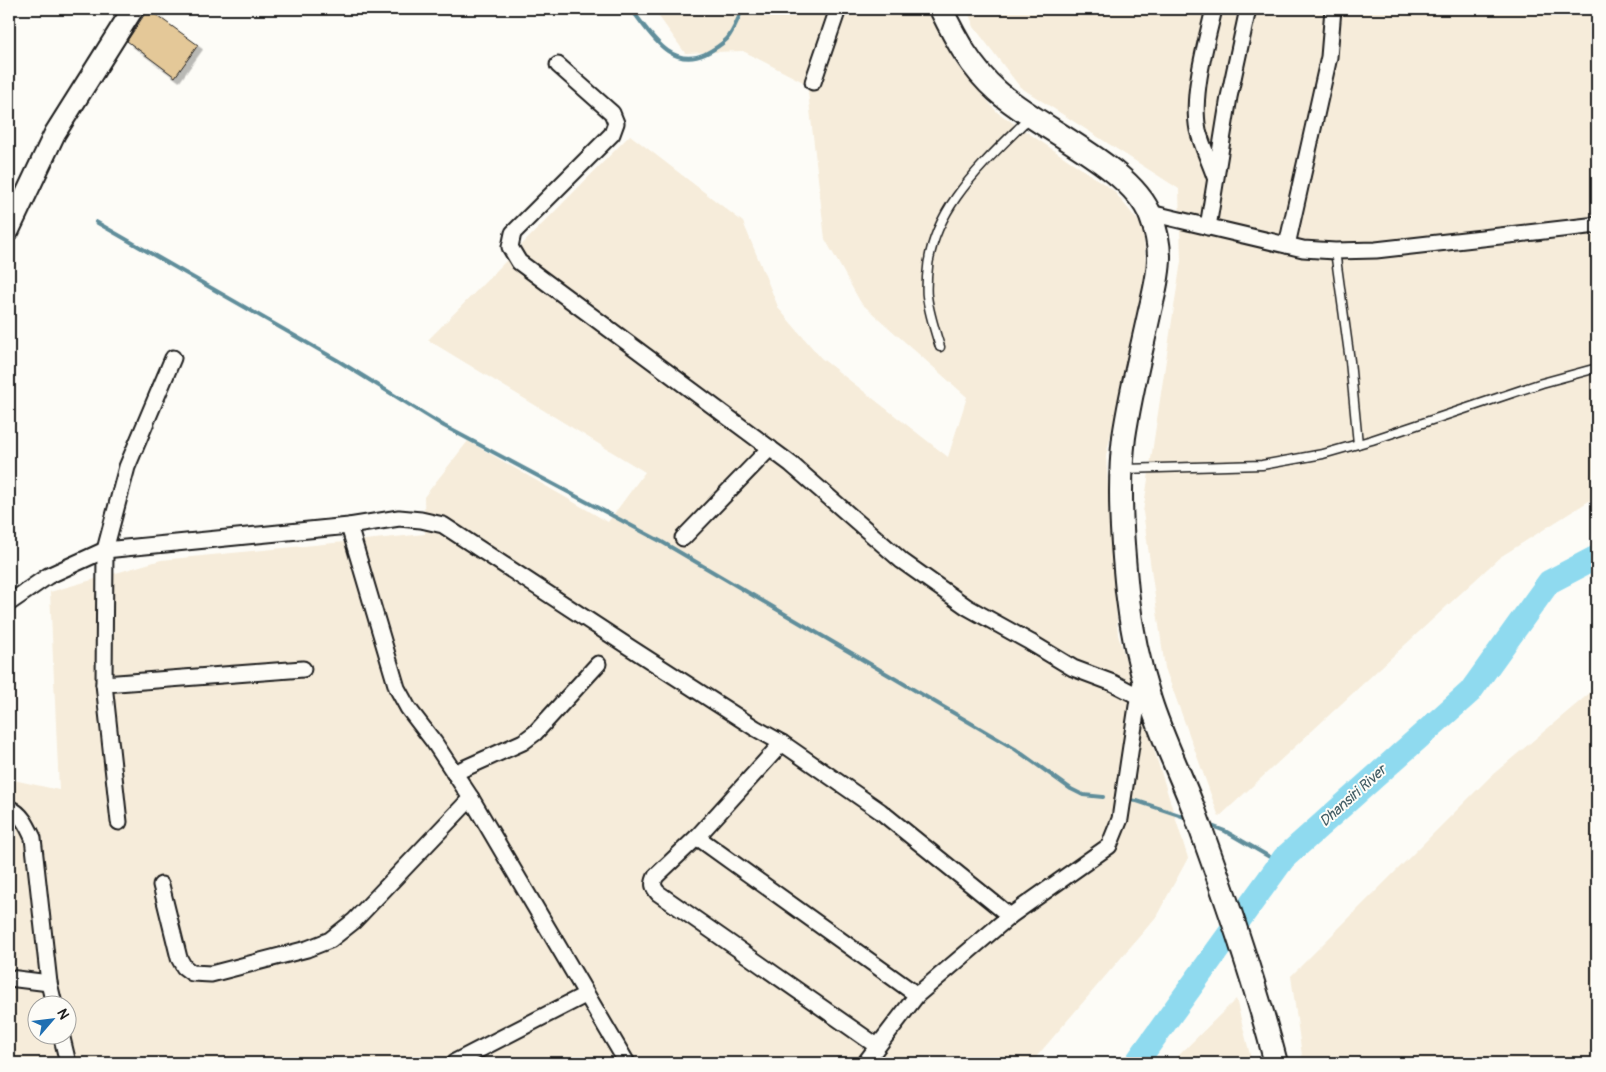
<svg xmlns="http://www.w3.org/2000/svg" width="1606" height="1072" font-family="Pangolin,sans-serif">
	<defs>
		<filter id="shadow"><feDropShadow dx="4.5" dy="4.5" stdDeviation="0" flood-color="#0004"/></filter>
	</defs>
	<rect width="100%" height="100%" fill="#fdfcf7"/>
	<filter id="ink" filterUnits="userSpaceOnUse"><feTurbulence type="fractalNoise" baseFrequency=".02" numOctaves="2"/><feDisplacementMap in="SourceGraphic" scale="10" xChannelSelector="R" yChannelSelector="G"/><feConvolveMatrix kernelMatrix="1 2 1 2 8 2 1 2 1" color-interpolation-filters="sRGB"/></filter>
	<g filter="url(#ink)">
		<!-- built -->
		<g fill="#f6ecda" fill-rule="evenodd">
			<path d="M651 9H931L954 61 997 112 1113 190 1143 227 1147 274 1106 456 1118 635 1188 858 1156 917 1031 1063H9V779L59 790 50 592 161 560 425 534 424 497 468 441 608 522 645 472 428 340 630 135 743 222 779 309 821 358 948 457 967 397 861 303 825 239 807 84 743 51 685 53 655 11ZM38 1004H68V1034H38Z"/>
			<polygon points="967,9 1597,9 1597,496 1500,557 1219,817 1165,668 1143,512 1181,261 1179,189 1020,87 974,27"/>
			<polygon points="1597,687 1597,1063 1303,1063 1291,976 1491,776"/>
			<polygon points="1236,999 1252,1063 1171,1063"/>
		</g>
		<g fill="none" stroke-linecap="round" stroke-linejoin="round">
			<!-- stream -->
			<g stroke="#618e9b" stroke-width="4">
				<path d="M631 9C650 32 669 70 705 54 713 50 721 45 727 39 735 29 737 19 743 9"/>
				<polyline points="96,222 337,360 444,426 662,542 1015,749 1071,789 1083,795 1103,797"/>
				<polyline points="1128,800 1137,801 1188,818"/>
				<polyline points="1209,825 1225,831 1280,863"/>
			</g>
			<!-- river -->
			<polyline stroke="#8fdaef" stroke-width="24" points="1136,1063 1284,858 1470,692 1549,582 1597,557"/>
		</g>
		<!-- building -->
		<polygon fill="#e4c898" stroke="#1c1c1c" filter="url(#shadow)" points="148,9 198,45 175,77 127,41"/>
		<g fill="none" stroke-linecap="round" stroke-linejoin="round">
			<!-- service casing -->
			<g stroke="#1c1c1c" stroke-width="11">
				<g id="service">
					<polyline points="1335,251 1350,361 1358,444"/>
					<path d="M940 347C935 331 929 313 927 296 926 290 927 283 927 277 930 209 984 163 1029 118"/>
					<polyline points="1124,469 1262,465 1323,454 1372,440 1542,383 1597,368"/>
				</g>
			</g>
			<!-- minor casing -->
			<g stroke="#1c1c1c" stroke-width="19">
				<g id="minor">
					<path d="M1214 9C1206 43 1191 96 1198 130 1202 146 1210 162 1215 177"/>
					<polyline points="558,65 612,113 616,123 612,134 513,233 510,247 519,262 791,464 902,561 967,607 1030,642 1073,668 1113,683 1138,696"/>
					<polyline points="813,82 838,9"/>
					<polyline points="1150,213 1303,249 1335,251 1376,250 1597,225"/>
					<polyline points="1208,227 1229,97 1248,9"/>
					<polyline points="1287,245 1329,57 1333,9"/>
					<polyline points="349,526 397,688 408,708 434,742 471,798 627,1063"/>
					<polyline points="683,538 770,448"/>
					<polyline points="9,603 48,576 105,550 349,526 399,518 421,520 443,525 626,645 755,728 782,743 880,811 1010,916"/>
					<polyline points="104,684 303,669"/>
					<path d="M782 743 697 837 656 876C652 884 653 887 658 893L877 1046"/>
					<polyline points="454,773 523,742 535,733 598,664"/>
					<path d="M9 808C22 814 27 825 33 838L49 983 54 1004"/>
					<polyline points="119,822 104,684 105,550 127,467 173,358"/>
					<polyline points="697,837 917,995"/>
					<polyline points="161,885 179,958 184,967 192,973 211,974 307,949 330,940 354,921 471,798"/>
					<polyline points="9,978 49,983"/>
					<polyline points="61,1034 68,1063"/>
					<polyline points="455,1062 585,995"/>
					<polyline points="865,1063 917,995 1010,916 1109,846 1120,819 1140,686"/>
				</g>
			</g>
			<!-- secondary casing -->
			<g stroke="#1c1c1c" stroke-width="24">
				<polyline id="secondary" points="9,230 55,133 133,9"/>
			</g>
			<!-- primary casing -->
			<g stroke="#1c1c1c" stroke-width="26">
				<path id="primary" d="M941 9C956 40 971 68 997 91 1038 128 1133 167 1151 217 1156 230 1159 243 1159 257 1159 277 1153 297 1149 315 1140 356 1130 396 1124 437 1118 487 1122 540 1127 591 1131 628 1139 665 1150 700 1162 738 1180 773 1194 810 1224 893 1254 978 1276 1063"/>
			</g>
			<!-- service -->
			<use href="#service" stroke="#fdfcf7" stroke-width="8"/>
			<!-- minor -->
			<use href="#minor" stroke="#fdfcf7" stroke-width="15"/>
			<!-- secondary -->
			<use href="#secondary" stroke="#fdfcf7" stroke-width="20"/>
			<!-- primary -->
			<use href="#primary" stroke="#fdfcf7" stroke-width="22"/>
		</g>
	</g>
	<g text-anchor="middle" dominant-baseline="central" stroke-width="4" stroke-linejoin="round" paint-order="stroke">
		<!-- water labels -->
		<g font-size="15" font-style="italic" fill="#445e66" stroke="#fdfcf7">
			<text transform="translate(1353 796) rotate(-42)">Dhansiri River</text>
		</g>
	</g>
	<!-- margin -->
	<rect width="1606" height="1072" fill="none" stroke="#fdfcf7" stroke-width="30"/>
	<rect x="15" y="15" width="1576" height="1042" fill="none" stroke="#1c1c1c" stroke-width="2" filter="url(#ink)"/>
	<!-- north arrow -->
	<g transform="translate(52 1020) rotate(62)"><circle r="24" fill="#fdfcf7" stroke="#a3a29f"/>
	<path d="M0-4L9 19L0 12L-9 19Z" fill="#1f6fb2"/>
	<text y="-8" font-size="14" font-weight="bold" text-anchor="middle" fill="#1c1c1c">N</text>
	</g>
</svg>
